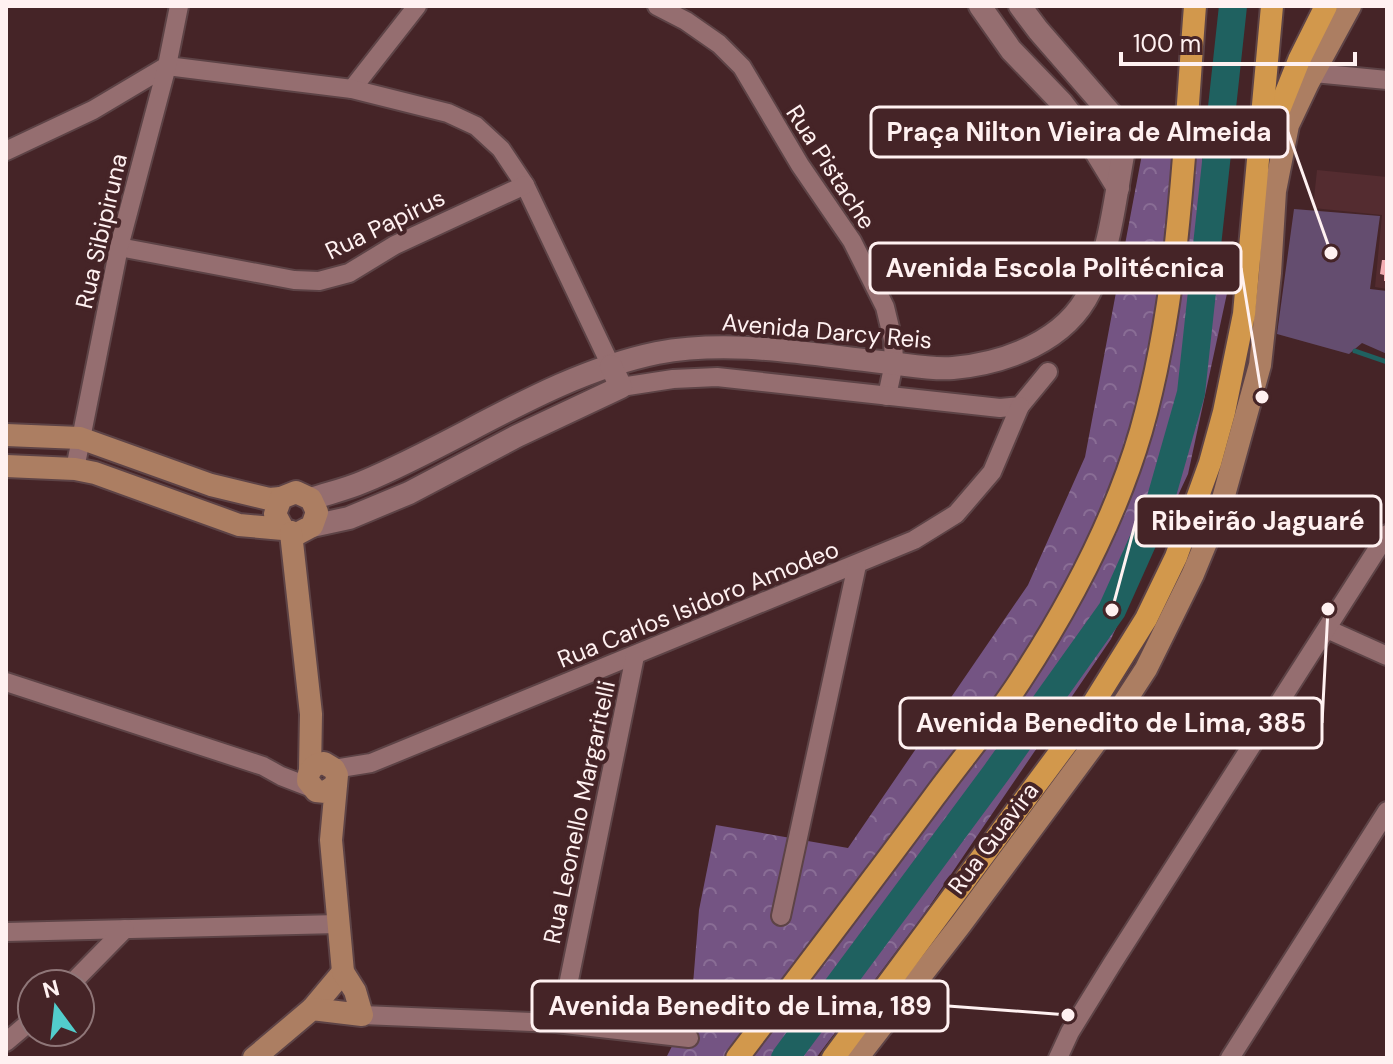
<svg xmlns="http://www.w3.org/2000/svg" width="1393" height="1064" font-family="'DM Sans',sans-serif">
	<defs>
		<pattern id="forest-crowns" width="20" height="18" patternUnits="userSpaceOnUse" patternTransform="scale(2)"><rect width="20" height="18" fill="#745483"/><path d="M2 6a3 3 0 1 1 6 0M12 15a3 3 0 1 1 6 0" fill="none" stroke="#896d95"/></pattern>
	</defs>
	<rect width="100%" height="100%" fill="#452427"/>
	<!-- built -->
	<polygon fill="#542c30" points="1317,170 1387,177 1387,289 1375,287 1382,215 1313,208"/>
	<!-- green -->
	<polygon fill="#644d6f" points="1294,209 1380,216 1370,289 1387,291 1387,354 1362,343 1349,354 1277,334"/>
	<!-- forest -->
	<polygon fill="url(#forest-crowns)" points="1146,133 1202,158 1229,284 1188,474 1111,639 922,917 816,1058 666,1058 691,1009 699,910 716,825 848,848 1028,585 1085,457"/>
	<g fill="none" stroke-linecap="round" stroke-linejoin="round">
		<!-- stream -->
		<polyline stroke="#1f6160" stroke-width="5" points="1355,351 1387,362"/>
		<!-- river -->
		<polyline stroke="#1f6160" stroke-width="28" points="785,1058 996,773 1112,610 1159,505 1191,393 1233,6"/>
	</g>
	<!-- building -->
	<polygon fill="#f2adb2" points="1382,260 1387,260 1387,281 1384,281 1384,275 1380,274"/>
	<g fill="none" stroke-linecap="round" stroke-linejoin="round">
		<!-- minor casing -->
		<g stroke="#5d4346" stroke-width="22">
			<g id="minor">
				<polyline points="657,6 686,21 719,44 742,67 800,165 852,241 885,307 893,340 894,363 887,396"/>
				<polyline points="1314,73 1387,80"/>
				<polyline points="352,89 417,6"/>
				<polyline points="6,151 93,110 167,66 352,89 448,113 476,126 501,149 525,185 611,366"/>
				<polyline points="119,247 294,280 319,281 349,273 395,245 525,185"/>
				<polyline points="621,387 673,379 717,377 1000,408 1020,406 1048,372"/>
				<polyline points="75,469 119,247 167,66 179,6"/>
				<polyline points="1327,629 1387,656"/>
				<polyline points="6,682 263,766 281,776 312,788"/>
				<polyline points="334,769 371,763 914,540 956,514 992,472 1020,406"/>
				<polyline points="781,916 857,565"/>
				<polyline points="6,932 339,924"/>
				<polyline points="71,984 125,929"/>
				<polyline points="362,1015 556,1023 689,1038"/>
				<polyline points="556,1023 567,990 635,656"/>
				<polyline points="6,1042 32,1020"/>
				<polyline points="1058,1058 1070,1032 1112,964 1387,534"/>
				<polyline points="1230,1058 1387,811"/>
			</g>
		</g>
		<!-- tertiary casing -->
		<g stroke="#5d4346" stroke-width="26">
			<g id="tertiary">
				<polyline points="980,6 1011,50 1062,103 1082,129 1118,188"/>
				<path d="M311 499C329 493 347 489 363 482 462 441 551 375 657 353 731 339 807 354 881 362 904 364 930 370 953 368 1006 363 1066 341 1090 291 1111 247 1115 197 1124 150L1123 135 1118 122 1038 30 1020 6"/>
				<polyline points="312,526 349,518 409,493 517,436 621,387 611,366"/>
			</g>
		</g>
		<!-- secondary casing -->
		<g stroke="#5d4346" stroke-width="26">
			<g id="secondary">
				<polyline points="6,435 80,438 211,485 269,499 281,498"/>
				<polyline points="6,466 75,469 95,473 239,525 283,529 297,534 312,526 317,512 311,499 296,492 281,498 275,514 283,529"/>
				<polyline points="291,533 311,714 310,770"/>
				<polyline points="312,1009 343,972"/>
				<path d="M254 1058 312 1009 362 1015 355 991 343 972 331 840 337 775 334 769 324 763C313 764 308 770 308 781L316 791 326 792 335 785"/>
				<polyline points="857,1058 961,924 1118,712 1146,669 1193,574 1221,506 1260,365 1270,273 1275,191 1288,125 1308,83 1350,6"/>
			</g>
		</g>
		<!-- trunk casing -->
		<g stroke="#5d4346" stroke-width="26">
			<g id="trunk">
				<polyline points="1269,135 1299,60 1326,6"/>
				<path d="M737 1058C803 971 869 885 934 797 962 759 994 721 1020 681 1071 603 1115 520 1141 431 1180 294 1184 147 1195 6"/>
				<polyline points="833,1058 1078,728 1146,619 1176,557 1210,463 1224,412 1244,314 1272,6"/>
			</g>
		</g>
		<!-- minor -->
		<use href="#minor" stroke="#956e70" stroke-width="18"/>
		<!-- tertiary -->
		<use href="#tertiary" stroke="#956e70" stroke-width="22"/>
		<!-- secondary -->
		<use href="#secondary" stroke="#ac7e62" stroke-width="22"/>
		<!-- trunk -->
		<use href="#trunk" stroke="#d2984c" stroke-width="22"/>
	</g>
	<g text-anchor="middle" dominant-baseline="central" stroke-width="8" stroke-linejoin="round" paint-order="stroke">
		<!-- street labels -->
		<g font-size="24" fill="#fff1f1" stroke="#452427">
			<text transform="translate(831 167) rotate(57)">Rua Pistache</text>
			<text transform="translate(385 224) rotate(-26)">Rua Papirus</text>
			<text transform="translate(101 231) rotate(-77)">Rua Sibipiruna</text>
			<text transform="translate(827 331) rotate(5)">Avenida Darcy Reis</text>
			<text transform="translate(698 604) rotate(-22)">Rua Carlos Isidoro Amodeo</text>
			<text transform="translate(579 812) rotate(-78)">Rua Leonello Margaritelli</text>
			<text transform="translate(993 838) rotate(-53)">Rua Guavira</text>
		</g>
	</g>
	<!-- callouts -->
	<path fill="none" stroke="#fff1f1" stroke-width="3" d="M1331 253L1288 132M1262 397L1241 268M1112 610L1136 521M1328 609L1322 723M1068 1015L948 1006"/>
	<g fill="#fff1f1" stroke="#452427" stroke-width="3">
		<circle cx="1331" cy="253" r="8"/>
		<circle cx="1262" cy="397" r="8"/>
		<circle cx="1112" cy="610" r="8"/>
		<circle cx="1328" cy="609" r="8"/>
		<circle cx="1068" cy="1015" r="8"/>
	</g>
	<g fill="#452427" stroke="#fff1f1" stroke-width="3">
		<rect x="871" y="107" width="417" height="50" rx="8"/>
		<rect x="870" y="243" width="371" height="50" rx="8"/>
		<rect x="1136" y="496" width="245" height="50" rx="8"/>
		<rect x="900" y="698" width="422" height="50" rx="8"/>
		<rect x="532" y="981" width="416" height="50" rx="8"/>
	</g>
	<g font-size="26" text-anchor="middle" font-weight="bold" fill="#fff1f1">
		<text x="1079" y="141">Praça Nilton Vieira de Almeida</text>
		<text x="1055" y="277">Avenida Escola Politécnica</text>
		<text x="1258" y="530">Ribeirão Jaguaré</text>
		<text x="1111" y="732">Avenida Benedito de Lima, 385</text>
		<text x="740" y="1015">Avenida Benedito de Lima, 189</text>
	</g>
	<!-- border -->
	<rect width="1393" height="1064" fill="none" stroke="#fff1f1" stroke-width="16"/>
	<!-- north arrow -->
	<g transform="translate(56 1008) rotate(345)"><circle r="38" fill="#452427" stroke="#8f7678" stroke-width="2"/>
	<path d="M0-6L14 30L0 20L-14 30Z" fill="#52cdcc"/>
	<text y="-12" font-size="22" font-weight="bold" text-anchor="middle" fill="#fff1f1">N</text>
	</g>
	<!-- scale -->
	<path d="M1121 52v12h234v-12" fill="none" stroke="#fff1f1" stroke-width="4"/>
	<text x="1133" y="52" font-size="24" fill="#fff1f1" stroke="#452427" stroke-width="6" paint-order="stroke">100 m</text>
</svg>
